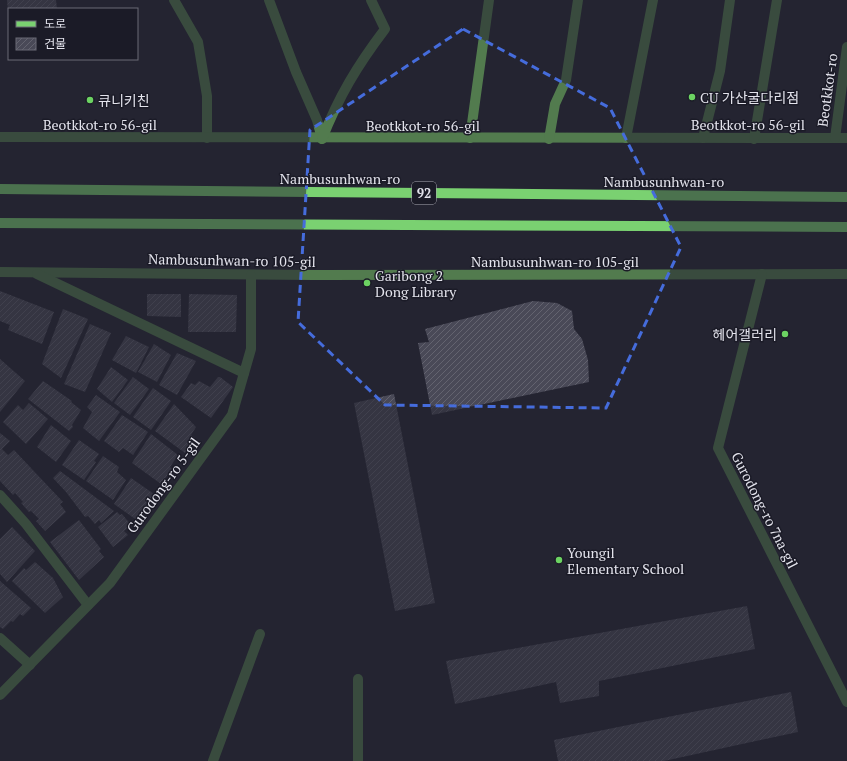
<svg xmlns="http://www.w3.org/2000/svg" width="847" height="761" font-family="'PT Serif','Noto Sans KR',serif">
	<defs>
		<pattern id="building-hatch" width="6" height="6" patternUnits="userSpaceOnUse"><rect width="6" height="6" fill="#494957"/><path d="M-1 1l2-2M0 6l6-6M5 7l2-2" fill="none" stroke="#63636f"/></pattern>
	</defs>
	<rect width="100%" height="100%" fill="#242431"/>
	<!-- building -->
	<g fill="url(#building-hatch)">
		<polygon points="7,0 56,0 57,9 9,9 8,12"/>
		<polygon points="0,291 54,312 42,344 8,330 10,325 0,321"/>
		<polygon points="147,294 181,294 181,317 147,316"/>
		<polygon points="189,294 237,295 236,332 188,332"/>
		<polygon points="533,301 557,303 572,311 574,329 582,339 588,360 589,382 432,415 418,343 429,342 425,329"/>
		<polygon points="63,309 88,319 61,378 42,364"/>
		<polygon points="90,324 111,333 85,392 64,384"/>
		<polygon points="126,336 149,347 136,373 112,360"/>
		<polygon points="154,344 171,355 157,382 138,372"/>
		<polygon points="177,353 196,361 177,395 159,385"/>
		<polygon points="0,359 25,381 0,412"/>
		<polygon points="111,367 128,380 112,402 97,389"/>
		<polygon points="133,377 149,389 130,415 114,403"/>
		<polygon points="218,377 220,377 233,387 211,418 181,397 191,383 195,385 199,381 210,387"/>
		<polygon points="43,381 72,401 71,402 81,410 72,425 73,427 69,431 28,399"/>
		<polygon points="153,388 171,401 151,430 133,417"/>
		<polygon points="394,394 435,603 395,611 354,403"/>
		<polygon points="96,395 120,412 99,441 83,428 92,412 87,407"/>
		<polygon points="29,403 48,419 26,444 3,422 18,405 23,410"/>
		<polygon points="174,404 196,427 191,435 195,438 185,453 155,431"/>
		<polygon points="122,415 148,432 133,455 123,448 119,452 104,441"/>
		<polygon points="51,425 71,441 56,462 37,447"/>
		<polygon points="0,433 10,441 2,449 8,455 14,450 63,502 60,504 66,512 45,531 36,521 39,519 31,511 29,512 21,503 23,502 15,493 13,495 0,481"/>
		<polygon points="151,434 178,455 170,467 172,469 161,484 132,463"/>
		<polygon points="79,440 99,454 94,461 96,462 84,480 62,465"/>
		<polygon points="103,456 119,467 117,472 126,480 113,500 86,481"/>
		<polygon points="60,471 114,511 101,523 99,520 95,524 88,516 85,517 66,492 53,478"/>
		<polygon points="131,478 154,494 146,505 148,507 138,521 114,504"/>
		<polygon points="117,512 120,515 122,514 131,525 124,531 128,535 113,547 98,527"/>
		<polygon points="79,520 101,549 99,551 104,557 79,580 50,542"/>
		<polygon points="12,527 35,551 7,582 0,574 0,539"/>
		<polygon points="35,562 53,578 63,597 45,613 12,581 24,568 26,570"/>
		<polygon points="0,581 31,608 23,616 20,614 13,622 11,621 3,629 0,627"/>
		<polygon points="747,606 755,649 599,681 599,696 560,703 556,682 455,704 446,661"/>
		<polygon points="791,692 798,732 664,761 558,761 554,740"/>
	</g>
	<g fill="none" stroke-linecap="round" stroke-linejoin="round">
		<!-- minor -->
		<g stroke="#527b4e" stroke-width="10">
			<polyline points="174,0 198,42 207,96 207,138"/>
			<polyline points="269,0 296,72 317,120 322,139"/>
			<polyline points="0,137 847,138"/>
			<polyline points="470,138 489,0"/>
			<polyline points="626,138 653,0"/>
			<polyline points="703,138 720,71 730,0"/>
			<polyline points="835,138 847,47"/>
			<path d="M322 139C339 96 357 66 385 29L371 0"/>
			<polyline points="549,139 555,104 566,80 578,0"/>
			<polyline points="754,139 777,0"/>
			<polyline points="0,272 314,275 847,274"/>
			<polyline points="37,274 244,373"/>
			<polyline points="762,274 718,448 847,702"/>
			<polyline points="0,495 26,524 88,605"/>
			<polyline points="0,638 30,665"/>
			<polyline points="358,679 358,761"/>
			<polyline points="0,695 110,583 232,415 251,349 251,275"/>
			<polyline points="213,761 260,634"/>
		</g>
		<!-- major -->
		<g stroke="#7ad171" stroke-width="10">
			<polyline points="0,189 847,197"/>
			<polyline points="0,223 847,227"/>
		</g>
	</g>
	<!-- marked area -->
	<path d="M0 0H847V761H0ZM463 29 610 108 681 247 606 408 385 405 298 322 310 130Z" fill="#242431" fill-opacity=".55" fill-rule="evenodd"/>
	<path fill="none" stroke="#456cdc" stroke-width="3" stroke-dasharray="8 5" stroke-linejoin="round" d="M463 29 610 108 681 247 606 408 385 405 298 322 310 130Z"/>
	<!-- markers -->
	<g fill="#6cd362" stroke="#1b1b27" stroke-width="1.5">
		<circle cx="692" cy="97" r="4"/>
		<circle cx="90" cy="100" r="4"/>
		<circle cx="367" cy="283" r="4"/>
		<circle cx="785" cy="334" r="4"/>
		<circle cx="559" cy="560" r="4"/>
	</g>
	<g text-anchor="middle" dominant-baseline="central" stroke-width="3" stroke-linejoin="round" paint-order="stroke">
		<!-- shield labels -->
		<rect fill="#1b1b27" stroke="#a7a7b1" stroke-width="1" x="412" y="182" width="24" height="22" rx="3"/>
		<g font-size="13" font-weight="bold" fill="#e3e3ec">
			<text x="424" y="193">92</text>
		</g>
		<!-- street labels -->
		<g font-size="14" fill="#e3e3ec" stroke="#1b1b27">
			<text transform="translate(827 90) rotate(-82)">Beotkkot-ro</text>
			<text x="100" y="124">Beotkkot-ro 56-gil</text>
			<text x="748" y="124">Beotkkot-ro 56-gil</text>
			<text x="423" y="125">Beotkkot-ro 56-gil</text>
			<text x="340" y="178">Nambusunhwan-ro</text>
			<text x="664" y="181">Nambusunhwan-ro</text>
			<text transform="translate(232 260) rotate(1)">Nambusunhwan-ro 105-gil</text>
			<text x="555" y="261">Nambusunhwan-ro 105-gil</text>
			<text transform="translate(163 485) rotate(-54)">Gurodong-ro 5-gil</text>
			<text transform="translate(765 510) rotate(63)">Gurodong-ro 7na-gil</text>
		</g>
		<!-- poi labels -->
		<g font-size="14" fill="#e3e3ec" stroke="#1b1b27" text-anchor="start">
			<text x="700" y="97">CU 가산굴다리점</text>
			<text x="98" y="100">큐니키친</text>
			<text x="375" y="275">Garibong 2<tspan x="375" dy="16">Dong Library</tspan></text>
			<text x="777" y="334" text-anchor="end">헤어갤러리</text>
			<text x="567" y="552">Youngil<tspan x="567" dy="16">Elementary School</tspan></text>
		</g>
	</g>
	<!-- legend -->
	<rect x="8" y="8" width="130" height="52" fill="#1b1b27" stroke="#6b6b76"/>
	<rect x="16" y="21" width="20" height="6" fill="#7ad171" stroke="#6b6b76"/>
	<text x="44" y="28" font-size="12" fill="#e3e3ec">도로</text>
	<rect x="16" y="38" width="20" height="12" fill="url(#building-hatch)" stroke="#6b6b76"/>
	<text x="44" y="48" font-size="12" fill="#e3e3ec">건물</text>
</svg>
